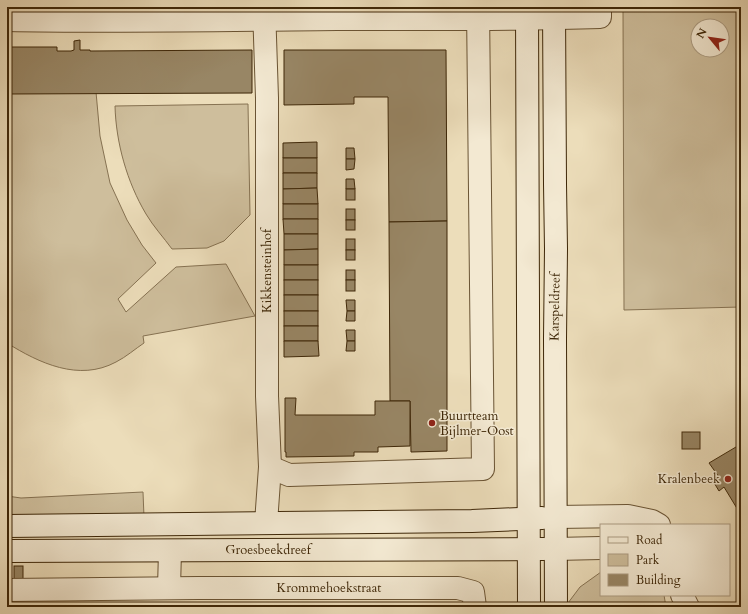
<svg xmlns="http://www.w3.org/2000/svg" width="748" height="614" font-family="Cardo,serif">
	<rect width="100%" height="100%" fill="#ecddba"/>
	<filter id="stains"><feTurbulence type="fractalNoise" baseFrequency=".005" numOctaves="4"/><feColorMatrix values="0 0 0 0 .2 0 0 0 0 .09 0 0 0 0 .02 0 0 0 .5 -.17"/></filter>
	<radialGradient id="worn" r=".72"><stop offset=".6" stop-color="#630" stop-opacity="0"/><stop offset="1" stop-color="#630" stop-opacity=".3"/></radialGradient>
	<!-- green -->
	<g fill="#cebe9c" stroke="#867252" fill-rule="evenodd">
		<path d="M741 7V307L624 310 623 8ZM698 26H722V50H698Z"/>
		<path d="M96 92 100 136 110 183 127 220 142 245 156 263 118 299 126 312 176 267 226 264 255 316 143 336 144 343C135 349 126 357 116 362 79 382 39 363 7 343V93Z"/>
		<path d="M248 104 250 215 224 241 207 248 172 249C164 238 153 226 146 214 127 182 116 143 115 106Z"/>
		<polygon points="143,492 144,517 7,517 7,496 21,498"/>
		<polygon points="601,572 601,595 664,595 666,607 565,607 580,587"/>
	</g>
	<!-- building -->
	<g fill="#988665" stroke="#3e2708">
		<polygon points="80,40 80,50 90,50 90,51 252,50 252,93 7,94 7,47 57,47 57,51 71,51 74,50 74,41"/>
		<polygon points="284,50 446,50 447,221 389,222 388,97 354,97 354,104 284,105"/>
		<polygon points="317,142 317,158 283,158 283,143"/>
		<polygon points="346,148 354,148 355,159 346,159"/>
		<rect x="283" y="158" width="34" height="15"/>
		<polygon points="346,159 355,159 354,169 346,170"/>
		<polygon points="283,173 317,173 317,188 283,189"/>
		<polygon points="346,179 354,179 355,189 346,189"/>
		<polygon points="317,188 318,204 283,204 283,189"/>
		<rect x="346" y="189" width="9" height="11"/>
		<rect x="283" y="204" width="35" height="15"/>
		<rect x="346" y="209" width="9" height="11"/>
		<polygon points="283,219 318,219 318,234 284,234"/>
		<rect x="346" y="220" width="9" height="10"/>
		<polygon points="447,221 447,451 411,452 410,401 390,401 389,222"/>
		<polygon points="284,234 318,234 318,249 284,250"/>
		<rect x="346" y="239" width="9" height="11"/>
		<polygon points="318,249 318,265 284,265 284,250"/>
		<rect x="346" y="250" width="9" height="10"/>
		<rect x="284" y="265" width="34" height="15"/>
		<rect x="346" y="270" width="9" height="10"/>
		<rect x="284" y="280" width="34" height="15"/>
		<rect x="346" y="280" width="9" height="11"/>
		<rect x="284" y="295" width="34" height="16"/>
		<polygon points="346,300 355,300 355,311 347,311"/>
		<rect x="284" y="311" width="34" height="15"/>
		<polygon points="347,311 355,311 355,321 346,321"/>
		<rect x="284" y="326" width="34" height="15"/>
		<polygon points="346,330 355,330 355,341 347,341"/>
		<polygon points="284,341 318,341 319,356 284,357"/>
		<polygon points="347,341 355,341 355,351 346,351"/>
		<polygon points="285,398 296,398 295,415 375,415 375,401 410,401 410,446 378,447 378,452 354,452 354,456 286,457 286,452 285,452"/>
		<rect x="682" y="432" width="18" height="17"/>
		<polygon points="741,444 741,515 724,487 719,491 713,481 719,477 709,463"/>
		<rect x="14" y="566" width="9" height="15"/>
	</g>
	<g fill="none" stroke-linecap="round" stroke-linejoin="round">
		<!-- street casing -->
		<g stroke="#6a5434" stroke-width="24">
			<g id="street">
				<polyline points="264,7 267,98 267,396 270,467 266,523"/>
				<path d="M7 20C117 22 227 20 337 19 425 19 512 20 600 17V7"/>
				<polyline points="270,467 289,475 483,469 478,7"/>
				<polyline points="556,517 628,516 652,521 659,525"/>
				<polyline points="555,549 601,548"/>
				<polyline points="169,588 170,551"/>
				<polyline points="7,590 198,588 458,588 473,592 475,607"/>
				<polyline points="682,595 688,607"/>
			</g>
		</g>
		<!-- secondary casing -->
		<g stroke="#3e2708" stroke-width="24">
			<g id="secondary">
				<polyline points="527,7 529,607"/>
				<polyline points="554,7 555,184 556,249 555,339 556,607"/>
				<polyline points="7,526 472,521 542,518"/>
				<polyline points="7,551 544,549"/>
			</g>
		</g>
		<!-- street -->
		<use href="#street" stroke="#f3e9d2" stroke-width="22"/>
		<!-- secondary -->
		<use href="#secondary" stroke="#f3e9d2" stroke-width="22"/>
	</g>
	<!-- markers -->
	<g fill="#8f2418" stroke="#f3e9d2" stroke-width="1.5">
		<circle cx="432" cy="423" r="4"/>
		<circle cx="728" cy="479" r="4"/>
	</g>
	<g text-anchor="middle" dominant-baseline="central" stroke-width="3" stroke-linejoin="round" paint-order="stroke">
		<!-- street labels -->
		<g font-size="13" fill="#3e2708" stroke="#f3e9d2">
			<text transform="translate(267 271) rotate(-90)">Kikkensteinhof</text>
			<text transform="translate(555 307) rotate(-89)">Karspeldreef</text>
			<text x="268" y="550">Groesbeekdreef</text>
			<text x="329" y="588">Krommehoekstraat</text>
		</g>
		<!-- poi labels -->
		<g font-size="13" fill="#3e2708" stroke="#f3e9d2" text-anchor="start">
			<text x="440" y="416">Buurtteam<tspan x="440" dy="15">Bijlmer-Oost</tspan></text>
			<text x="720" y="479" text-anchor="end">Kralenbeek</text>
		</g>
	</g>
	<!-- margin -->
	<rect width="748" height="614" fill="none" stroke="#ecddba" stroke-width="24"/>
	<rect x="8" y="8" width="732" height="598" fill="none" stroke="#3e2708" stroke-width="2"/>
	<rect x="12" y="12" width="724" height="590" fill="none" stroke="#3e2708"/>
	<!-- legend -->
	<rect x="600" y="524" width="130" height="72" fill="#f3e9d2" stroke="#ab9b81"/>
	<rect x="608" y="537" width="20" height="6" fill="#f3e9d2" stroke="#ab9b81"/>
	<text x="636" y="544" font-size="12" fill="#3e2708">Road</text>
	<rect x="608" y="554" width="20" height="12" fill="#cebe9c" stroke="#ab9b81"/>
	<text x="636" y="564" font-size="12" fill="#3e2708">Park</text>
	<rect x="608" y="574" width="20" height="12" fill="#988665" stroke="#ab9b81"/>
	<text x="636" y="584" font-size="12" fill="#3e2708">Building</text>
	<!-- north arrow -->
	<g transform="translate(710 38) rotate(299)"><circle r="19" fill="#f3e9d2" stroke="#ab9b81"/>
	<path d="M0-3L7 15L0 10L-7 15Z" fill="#8f2418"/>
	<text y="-6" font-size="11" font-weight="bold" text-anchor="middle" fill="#3e2708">N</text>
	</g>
	<rect width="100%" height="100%" filter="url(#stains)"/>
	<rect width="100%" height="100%" fill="url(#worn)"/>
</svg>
